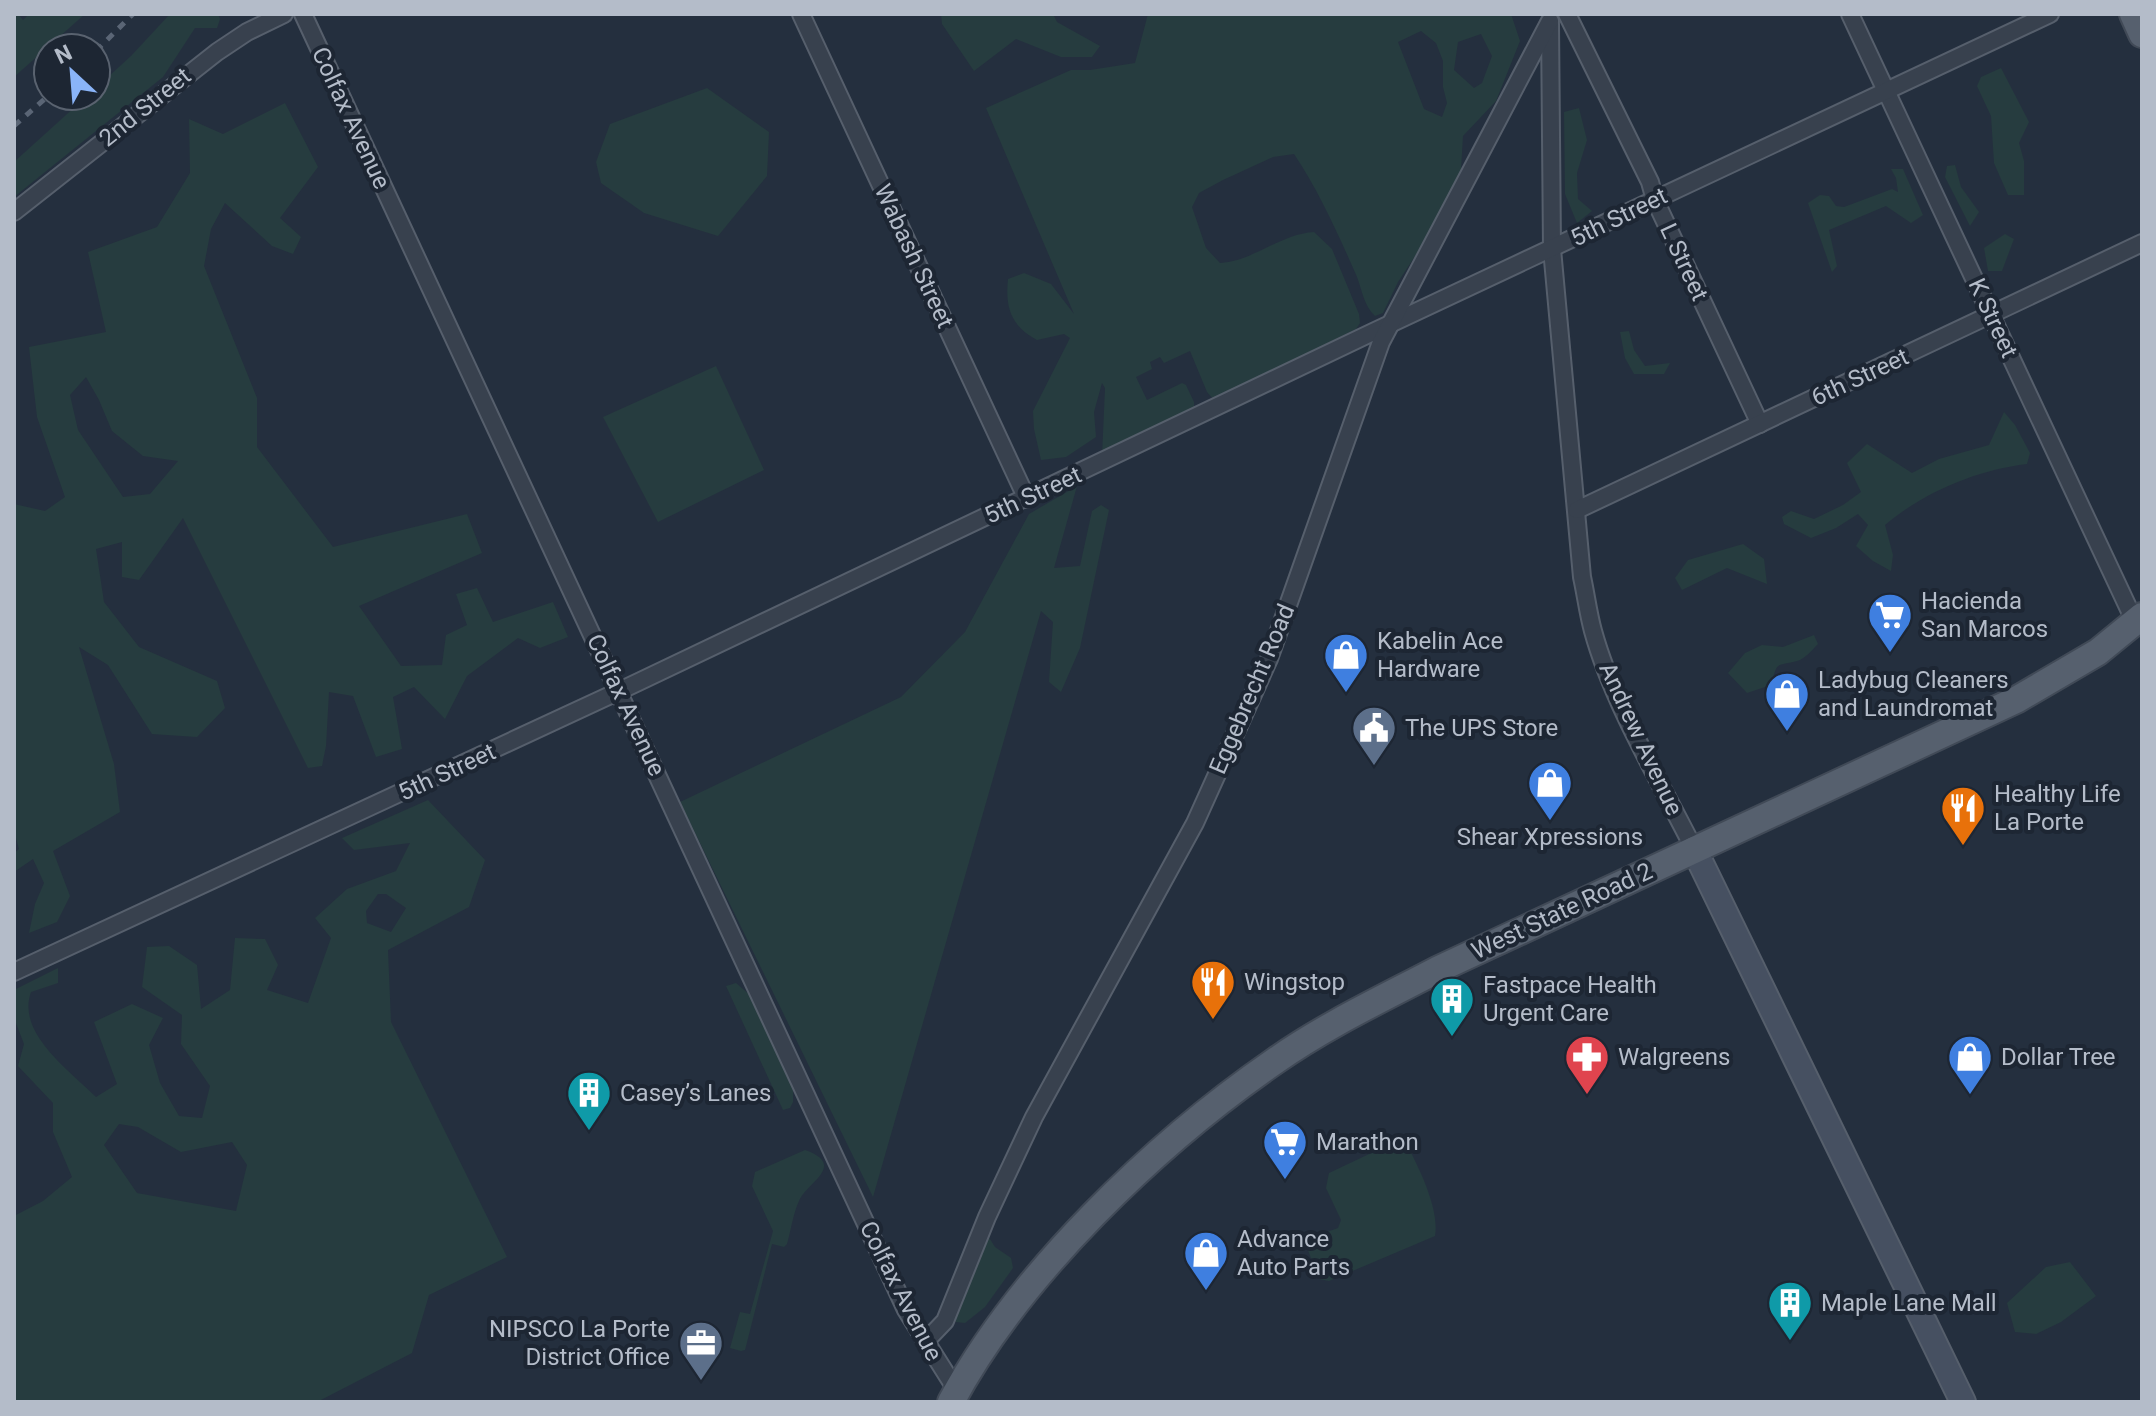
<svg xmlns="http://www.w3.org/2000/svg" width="2156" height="1416" font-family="Roboto,sans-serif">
	<rect width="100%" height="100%" fill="#242f3e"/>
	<!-- green -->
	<g fill="#263c3f" fill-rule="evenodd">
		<polygon points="14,14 18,14 23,20 29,14 85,14 14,77"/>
		<polygon points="170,14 218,14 220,19 217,28 195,28 163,77 14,197 14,162 87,96 96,96 96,88 131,56"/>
		<polygon points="941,14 1053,14 1057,22 1100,46 1092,57 1061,57 1016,39 974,71 942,24"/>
		<path d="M1148 14H1511L1520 41 1496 101 1463 136 1461 170 1433 229 1398 282 1383 313 1375 316C1364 306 1362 290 1357 277 1339 236 1319 191 1294 154L1273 157 1223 180 1199 193 1192 207 1206 248 1220 263C1254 261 1280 234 1314 232L1332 249 1359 314 1360 323 1356 329 1214 400 1207 392 1190 351 1164 363 1160 357 1150 362 1152 369 1136 377 1147 400 1182 383 1186 385 1194 402V409L1102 456 1105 388 1102 383 1094 412 1096 437 1066 457 1041 460 1034 429 1033 411 1070 338 1064 334 1037 340C1011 326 1005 308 1008 279L1024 273 1051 284 1074 314 986 108 1071 70H1090L1135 63ZM1421 31 1436 43 1443 61V87L1447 103 1442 117 1424 109 1398 42ZM1481 34 1492 56 1482 83 1474 88 1454 70 1458 42Z"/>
		<polygon points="2001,68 2029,122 2019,143 2024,161 2024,195 2008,195 1994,163 1991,116 1977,86 1981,77"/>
		<polygon points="707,88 769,132 767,176 718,236 644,213 601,183 596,162 610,124"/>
		<path d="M285 103 318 167 280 218 301 237 293 254 272 246 225 203 211 229 204 266 257 398V447L333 547 467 514 482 553 359 606 401 666 442 665 446 635 467 625 456 594 477 588 493 622 553 602 568 637 540 648 518 638 467 676 445 719 414 687 393 697 402 749 376 757 353 696 329 692 326 746 322 766 308 768 183 518 139 580 122 577V542L96 549 104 602 139 647 217 681 225 708 197 737 152 734 108 665 79 647 114 764 120 812 53 851 70 896 57 922 29 933 35 904 44 883 33 859 14 872V853L19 849 14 831V504L45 511 65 497 37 417 29 347 106 332 88 252 157 227 190 173 189 119 223 134ZM86 377 99 400 112 431 143 456 178 461 150 494 123 497 78 430 70 395Z"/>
		<polygon points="1579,108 1587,140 1577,173 1578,199 1592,211 1577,223 1565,194 1564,112"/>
		<polygon points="1955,165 1961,187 1979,212 1970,226 1945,177 1947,166"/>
		<polygon points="1891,169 1903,169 1923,215 1911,223 1886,206 1829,230 1837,266 1832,272 1808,203 1820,195 1829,196 1836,206 1844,207 1892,189 1898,192 1896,178"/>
		<polygon points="2005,234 2014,239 2002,271 1988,271 1984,248"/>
		<polygon points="1629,331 1634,350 1645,366 1670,363 1664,374 1634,374 1625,358 1620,332"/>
		<polygon points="716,366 764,470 658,522 603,417"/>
		<path d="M2004 412 2015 425 2030 453 2027 464C1977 470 1924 492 1885 525L1893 555 1891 571 1873 561 1856 546 1868 525 1858 514 1836 528 1811 538 1784 524 1782 517 1791 511 1814 519 1843 505 1861 492 1847 463 1867 444 1912 473 1939 459 1989 445Z"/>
		<polygon points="1077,486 1054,568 1080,566 1092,511 1101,505 1109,510 1080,648 1061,692 1049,682 1053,622 1041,611 873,1197 680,802 901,697 965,632 1029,514"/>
		<polygon points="1743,544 1764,559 1767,584 1727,568 1682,590 1675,578 1688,560"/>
		<path d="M1814 635 1818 644C1812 650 1805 659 1797 661 1775 667 1778 660 1771 685L1747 693 1728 673 1745 653 1762 645 1783 647Z"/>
		<path d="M428 800 485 860 469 907 388 950 391 1022 507 1257 429 1295 412 1353 317 1402H14V1216L43 1201 72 1177 53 1132V1103L18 1066 24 1044 14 1018V990L58 968V983L31 992C16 1033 70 1071 96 1097L117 1084 94 1022 132 1004 163 1018 149 1045 160 1083 179 1116 202 1118 210 1086 181 1044 182 1015 142 987 147 947 169 946 197 965 201 1009 230 990 235 938 265 939 278 965 267 990 308 1003 331 938 315 918 347 889 396 871 410 843 354 850 342 838ZM378 894H386L406 908 391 932 367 923 366 911ZM119 1124 138 1127 181 1152 232 1142 247 1165 236 1211 137 1193 104 1145Z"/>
		<polygon points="736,983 750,995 793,1087 793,1102 790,1108 783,1110 726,986"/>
		<path d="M1403 1138C1417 1163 1440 1208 1435 1236L1329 1281 1319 1279 1304 1240 1338 1228 1341 1220 1326 1188 1329 1173Z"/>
		<path d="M805 1150C848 1165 806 1183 799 1201 793 1214 791 1230 787 1244L784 1247 772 1244 745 1350 741 1351 730 1348 740 1312 750 1314 773 1231 752 1186 755 1172Z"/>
		<polygon points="988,1236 995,1247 1011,1258 1013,1268 985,1307 965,1323 956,1322 954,1318"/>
		<polygon points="2070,1262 2096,1296 2061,1322 2036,1334 2015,1332 2007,1303 2046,1267"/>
	</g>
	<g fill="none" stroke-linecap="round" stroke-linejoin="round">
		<!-- street casing -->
		<g stroke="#565f6c" stroke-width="20">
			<g id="street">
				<polyline points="303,14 906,1310 957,1391"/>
				<polyline points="801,14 1027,499"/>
				<polyline points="1567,14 1650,182 1655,200 1760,424"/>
				<polyline points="1850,14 2135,622"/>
				<path d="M1550 24 1552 249 1582 577C1586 595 1588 613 1593 631 1613 704 1660 781 1694 849"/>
				<polyline points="14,212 217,52 247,32 284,14"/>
				<polyline points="1577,510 2142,243"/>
				<polyline points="14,972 630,686 1373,332 2050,14"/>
				<polyline points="925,1342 945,1321 987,1217 1034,1117 1195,823 1269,659 1381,342 1550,21"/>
			</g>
		</g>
		<!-- secondary casing -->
		<g stroke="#565f6c" stroke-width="28">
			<polyline id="secondary" points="1694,849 1963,1402"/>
		</g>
		<!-- primary casing -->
		<g stroke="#414a57" stroke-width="30">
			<g id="primary">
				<polyline points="2133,14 2142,34"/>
				<path d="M951 1402C1020 1273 1155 1144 1275 1061 1326 1025 1384 998 1439 969L2016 700 2098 652 2142 616"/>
			</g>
		</g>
		<!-- street -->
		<use href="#street" stroke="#38414e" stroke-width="16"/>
		<!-- secondary -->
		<use href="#secondary" stroke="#465061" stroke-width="24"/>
		<!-- primary -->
		<use href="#primary" stroke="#56606e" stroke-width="26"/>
		<!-- rail -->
		<g stroke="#5a6575" stroke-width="5" stroke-dasharray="8 8" stroke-linecap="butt">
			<polyline points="96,51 133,14"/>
			<polyline points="14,126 48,96"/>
		</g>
	</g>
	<!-- icons -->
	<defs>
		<g id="supermarket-pin" transform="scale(2.3)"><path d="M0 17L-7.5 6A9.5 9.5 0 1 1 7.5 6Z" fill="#3f7fe0" stroke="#1d2633"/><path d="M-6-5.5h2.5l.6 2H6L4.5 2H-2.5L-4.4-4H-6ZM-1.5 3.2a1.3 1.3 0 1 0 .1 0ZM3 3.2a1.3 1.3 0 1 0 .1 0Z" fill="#fff"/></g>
		<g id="shop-pin" transform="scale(2.3)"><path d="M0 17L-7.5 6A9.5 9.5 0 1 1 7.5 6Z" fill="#3f7fe0" stroke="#1d2633"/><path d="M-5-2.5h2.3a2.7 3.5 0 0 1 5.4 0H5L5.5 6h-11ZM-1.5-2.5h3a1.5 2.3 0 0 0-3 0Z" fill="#fff"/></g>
		<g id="civic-pin" transform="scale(2.3)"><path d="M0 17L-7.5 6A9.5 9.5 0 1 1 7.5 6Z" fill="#5c6f8a" stroke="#1d2633"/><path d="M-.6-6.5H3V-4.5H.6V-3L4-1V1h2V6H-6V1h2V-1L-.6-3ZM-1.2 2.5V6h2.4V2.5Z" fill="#fff"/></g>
		<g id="restaurant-pin" transform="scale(2.3)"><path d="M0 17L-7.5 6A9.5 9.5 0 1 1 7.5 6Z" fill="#e8710a" stroke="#1d2633"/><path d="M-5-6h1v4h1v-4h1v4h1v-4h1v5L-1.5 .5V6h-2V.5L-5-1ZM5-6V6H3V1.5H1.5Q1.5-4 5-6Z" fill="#fff"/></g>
		<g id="building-pin" transform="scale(2.3)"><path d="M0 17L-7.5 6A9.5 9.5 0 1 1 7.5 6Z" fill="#0f9aa8" stroke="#1d2633"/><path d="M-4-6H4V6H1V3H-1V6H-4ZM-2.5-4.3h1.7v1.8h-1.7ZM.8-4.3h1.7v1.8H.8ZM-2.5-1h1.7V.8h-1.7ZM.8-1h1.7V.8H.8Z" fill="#fff"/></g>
		<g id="pharmacy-pin" transform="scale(2.3)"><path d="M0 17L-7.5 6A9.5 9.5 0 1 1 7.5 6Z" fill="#e0444e" stroke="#1d2633"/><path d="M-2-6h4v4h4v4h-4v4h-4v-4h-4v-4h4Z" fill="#fff"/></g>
		<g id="office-pin" transform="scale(2.3)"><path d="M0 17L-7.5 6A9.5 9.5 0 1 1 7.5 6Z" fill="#5c6f8a" stroke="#1d2633"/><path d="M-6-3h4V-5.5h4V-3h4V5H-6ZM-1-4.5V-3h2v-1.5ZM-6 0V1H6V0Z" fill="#fff"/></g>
	</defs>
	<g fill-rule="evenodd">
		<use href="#supermarket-pin" x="1890" y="615"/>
		<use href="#shop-pin" x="1346" y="655"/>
		<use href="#shop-pin" x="1787" y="694"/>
		<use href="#civic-pin" x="1374" y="728"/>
		<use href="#shop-pin" x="1550" y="783"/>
		<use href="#restaurant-pin" x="1963" y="808"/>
		<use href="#restaurant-pin" x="1213" y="982"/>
		<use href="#building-pin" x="1452" y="999"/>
		<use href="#pharmacy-pin" x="1587" y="1057"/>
		<use href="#shop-pin" x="1970" y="1057"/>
		<use href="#building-pin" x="589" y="1093"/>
		<use href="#supermarket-pin" x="1285" y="1142"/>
		<use href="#shop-pin" x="1206" y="1253"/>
		<use href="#building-pin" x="1790" y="1303"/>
		<use href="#office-pin" x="701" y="1343"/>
	</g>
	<g text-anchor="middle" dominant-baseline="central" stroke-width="8" stroke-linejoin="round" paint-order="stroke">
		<!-- street labels -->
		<g font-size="24" fill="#b4bcc9" stroke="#1d2633">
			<text transform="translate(145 107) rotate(-39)">2nd Street</text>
			<text transform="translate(351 118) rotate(65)">Colfax Avenue</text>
			<text transform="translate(1619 217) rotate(-26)">5th Street</text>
			<text transform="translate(914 256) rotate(65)">Wabash Street</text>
			<text transform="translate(1684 262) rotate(65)">L Street</text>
			<text transform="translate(1993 318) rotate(65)">K Street</text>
			<text transform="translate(1860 377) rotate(-25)">6th Street</text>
			<text transform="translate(1033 495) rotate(-25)">5th Street</text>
			<text transform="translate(1252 689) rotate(-67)">Eggebrecht Road</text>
			<text transform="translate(626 705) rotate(65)">Colfax Avenue</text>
			<text transform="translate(1641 739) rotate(65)">Andrew Avenue</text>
			<text transform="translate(447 772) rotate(-25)">5th Street</text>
			<text transform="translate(1562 911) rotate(-25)">West State Road 2</text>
			<text transform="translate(901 1291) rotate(63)">Colfax Avenue</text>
		</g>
		<!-- poi labels -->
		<g font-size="24" fill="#b4bcc9" stroke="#1d2633" text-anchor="start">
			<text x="1921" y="601">Hacienda<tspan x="1921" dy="28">San Marcos</tspan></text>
			<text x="1377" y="641">Kabelin Ace<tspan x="1377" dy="28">Hardware</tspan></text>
			<text x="1818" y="680">Ladybug Cleaners<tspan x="1818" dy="28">and Laundromat</tspan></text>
			<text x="1405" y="728">The UPS Store</text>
			<text x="1994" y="794">Healthy Life<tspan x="1994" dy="28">La Porte</tspan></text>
			<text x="1550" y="837" text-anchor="middle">Shear Xpressions</text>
			<text x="1244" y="982">Wingstop</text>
			<text x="1483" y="985">Fastpace Health<tspan x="1483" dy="28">Urgent Care</tspan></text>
			<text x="1618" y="1057">Walgreens</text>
			<text x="2001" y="1057">Dollar Tree</text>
			<text x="620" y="1093">Casey’s Lanes</text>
			<text x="1316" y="1142">Marathon</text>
			<text x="1237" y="1239">Advance<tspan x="1237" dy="28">Auto Parts</tspan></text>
			<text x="1821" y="1303">Maple Lane Mall</text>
			<text x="670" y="1329" text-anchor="end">NIPSCO La Porte<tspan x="670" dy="28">District Office</tspan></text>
		</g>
	</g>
	<!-- border -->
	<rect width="2156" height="1416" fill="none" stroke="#b4bcc9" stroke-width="32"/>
	<!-- north arrow -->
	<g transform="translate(72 72) rotate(334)"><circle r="38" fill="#1d2633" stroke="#59626f" stroke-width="2"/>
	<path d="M0-6L14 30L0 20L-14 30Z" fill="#8ab4f8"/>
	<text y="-12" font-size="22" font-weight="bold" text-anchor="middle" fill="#b4bcc9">N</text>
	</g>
</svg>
